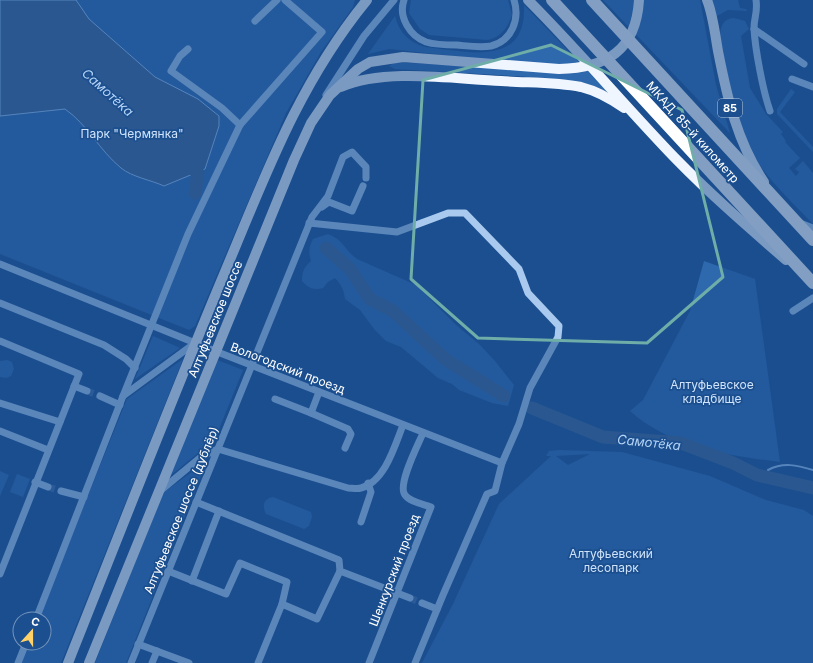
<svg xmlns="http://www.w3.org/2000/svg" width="813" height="663" font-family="Inter,sans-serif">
	<rect width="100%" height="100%" fill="#1b4f8f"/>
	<!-- green -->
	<g fill="#2e69ad" fill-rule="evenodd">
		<polygon points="0,0 355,0 353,7 321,52 286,113 195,326 189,330 0,254"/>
		<path d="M411 0H508L512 15C507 28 502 36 488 40L429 35 420 29 409 13Z"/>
		<polygon points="603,0 700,0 716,85 730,133"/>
		<polygon points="710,0 738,0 740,8 746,9 747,11 728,10 717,16"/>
		<path d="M524 5 608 92 586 84 547 78 395 69 389 66 395 62 480 67 481 59 389 49 368 54 395 16C399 33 409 42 425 47 466 51 527 69 524 5Z"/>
		<path d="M734 18 745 21 749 29 741 36 750 88 766 114 783 132 781 134 786 141 785 142 800 158 789 168 796 176 799 172 795 169 803 161 813 173V224C793 203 770 182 755 158 733 122 728 75 720 35 721 25 723 19 734 18Z"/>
		<polygon points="791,89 795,92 780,112 813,147 813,152 777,114 777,109"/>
		<path d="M328 234C343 239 345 251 357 259L416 285 455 324 480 345 495 361 514 385 508 406 492 403 459 390 452 384 438 378 401 347 386 341 374 329 360 310 345 299C344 290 341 284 335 278L328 282 323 288C314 290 309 289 302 281 302 272 304 267 311 261 308 252 309 247 313 239Z"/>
		<path d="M704 261 755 279 780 462C726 455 672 448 630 411L643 400 690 311Z"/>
		<polygon points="153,336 180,348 135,379"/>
		<polygon points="183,359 61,663 21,663 29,643 44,643 44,619 38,619 127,399"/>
		<polygon points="7,360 12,362 14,369 11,376 6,378 0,377 0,361"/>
		<polygon points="217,360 243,370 215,439 170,476"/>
		<path d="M559 450 622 452 710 476 766 500 804 510 813 516V663H422L453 604 499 504 551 456H546L549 451ZM590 454 568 465 556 456Z"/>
		<polygon points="207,461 126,663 95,663 163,493"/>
		<polygon points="0,471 9,475 0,496"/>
		<polygon points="17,474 30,479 23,497 10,492"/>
		<path d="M273 497 311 512 312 517 309 526 304 529 266 514C262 506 263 499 273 497Z"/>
	</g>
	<!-- water -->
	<path fill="#3c6290" stroke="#9cc4f0" d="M0 0H76L89 19 155 77 198 99 219 116V126L205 169 164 186C151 180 132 177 121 168 99 150 88 125 65 109L0 116Z"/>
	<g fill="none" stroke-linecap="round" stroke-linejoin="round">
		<!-- stream -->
		<path stroke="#9cc4f0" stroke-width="2" d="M768 470C783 462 797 465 813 470"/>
		<!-- river -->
		<g stroke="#3c6290" stroke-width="13">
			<polyline points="184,161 198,173 195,193"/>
			<polyline points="326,248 350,269 370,299 393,311 445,359 504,396"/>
			<polyline points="532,408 603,437 681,443 733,463 757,475 813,488"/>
		</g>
		<!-- minor-tunnel -->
		<g stroke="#3d69a0" stroke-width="7" stroke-dasharray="7 3.5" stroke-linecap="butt">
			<polyline points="87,391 100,396"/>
			<polyline points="48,487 61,491"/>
			<polyline points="410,598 422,603"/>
		</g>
		<!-- minor -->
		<g stroke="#a9c9ee" stroke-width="7">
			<path d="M404 0C398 17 410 36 426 42 436 45 447 45 457 45 468 46 480 48 491 46 512 41 520 19 514 0"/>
			<path d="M756 0C758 12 754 17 754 28 755 49 763 91 770 111"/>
			<polyline points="255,21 277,0"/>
			<polyline points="754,29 804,64"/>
			<polyline points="188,49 180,56 171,71 222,108 240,125"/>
			<polyline points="792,79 813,87"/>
			<polyline points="326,95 364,36 394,0"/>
			<polyline points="322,207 329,202 352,211 363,186"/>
			<polyline points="309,223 397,232 448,213 465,213 519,269 528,293 559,326 558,337 530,388 519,424 502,463 495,491 487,494 443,595 415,663"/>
			<polyline points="800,223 813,228"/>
			<polyline points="0,264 215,351 502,463"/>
			<polyline points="0,303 104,345 126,359 135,368"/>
			<polyline points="793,311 813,298"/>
			<polyline points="0,341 79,374 0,574"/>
			<polyline points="74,386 87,391"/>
			<polyline points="100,396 120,405"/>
			<polyline points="123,396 188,234 240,125 322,32 285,0"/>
			<polyline points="275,399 311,413 319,392"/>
			<polyline points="0,403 60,422"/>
			<polyline points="311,413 348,429 351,434 345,448"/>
			<polyline points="0,431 48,450"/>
			<polyline points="35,482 48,487"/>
			<polyline points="61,491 84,497"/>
			<path d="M160 491 201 457 218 449 348 488C352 488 357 489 361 488 385 482 395 445 403 425"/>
			<polyline points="196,502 339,560 340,571 410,598"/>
			<polyline points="361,522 371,492 368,483"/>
			<polyline points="168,571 226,594 240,563 287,582 282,604 317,619 340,571"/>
			<polyline points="192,581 219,511"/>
			<polyline points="422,603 437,609"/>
			<polyline points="36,619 123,396 195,343"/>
			<polyline points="138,644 189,663"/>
			<polyline points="18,663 26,643"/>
			<polyline points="131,663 312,217 328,196 343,157 352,152 366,167 366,178"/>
			<polyline points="152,663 157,651"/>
			<polyline points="258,663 282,604"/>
			<path d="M369 663 431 507C423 504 410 502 405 495 397 485 418 445 423 433"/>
		</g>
		<!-- major -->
		<g stroke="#f0f6ff" stroke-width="10">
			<path d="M528 0C579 51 625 106 675 158 710 194 748 227 786 260"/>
			<path d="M707 0C713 15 715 34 718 51 727 97 737 142 764 182"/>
			<path d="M341 87C385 68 454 79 501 81 527 83 555 82 581 87 597 91 611 99 624 108"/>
			<path d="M68 663C119 535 169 406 222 279 264 179 298 84 367 0"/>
			<path d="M89 663 294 160 311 123 330 95 358 69 370 62 403 57 559 69C606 68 636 51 639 0"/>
		</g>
		<!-- highway -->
		<g stroke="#fff" stroke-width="12">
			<polyline points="552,0 813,283"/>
			<polyline points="592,0 813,240"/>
		</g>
	</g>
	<!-- marked area -->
	<path d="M0 0H813V663H0ZM551 45 682 110 723 277 647 343 478 338 411 279 423 80Z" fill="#1b4f8f" fill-opacity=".55" fill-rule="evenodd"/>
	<path fill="none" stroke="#6fada8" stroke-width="3" stroke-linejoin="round" d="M551 45 682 110 723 277 647 343 478 338 411 279 423 80Z"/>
	<g text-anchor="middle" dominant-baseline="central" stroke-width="3.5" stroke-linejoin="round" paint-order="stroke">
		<!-- shield labels -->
		<rect fill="#1b4f8f" stroke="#bbcadd" stroke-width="1" x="718" y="99" width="24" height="18" rx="3"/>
		<g font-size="11" font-weight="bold" fill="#fff">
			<text x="730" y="108">85</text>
		</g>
		<!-- street labels -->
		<g font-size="12" fill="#fff" stroke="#1b4f8f">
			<text transform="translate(693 132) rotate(48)">МКАД, 85-й километр</text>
			<text transform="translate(215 319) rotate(-68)">Алтуфьевское шоссе</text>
			<text transform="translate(288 368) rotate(21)">Вологодский проезд</text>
			<text transform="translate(181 510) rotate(-68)">Алтуфьевское шоссе (дублёр)</text>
			<text transform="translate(394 570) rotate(-69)">Шенкурский проезд</text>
		</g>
		<!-- park labels -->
		<g font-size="12" fill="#cfe3fa" stroke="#1b4f8f">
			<text x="132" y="133">Парк "Чермянка"</text>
			<text x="712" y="384">Алтуфьевское<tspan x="712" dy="14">кладбище</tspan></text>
			<text x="611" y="553">Алтуфьевский<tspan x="611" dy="14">лесопарк</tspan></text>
		</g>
		<!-- water labels -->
		<g font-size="13" font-style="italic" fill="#b5d3f5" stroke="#1b4f8f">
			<text transform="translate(108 92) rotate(42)">Самотёка</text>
			<text transform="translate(649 442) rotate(6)">Самотёка</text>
		</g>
	</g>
	<!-- north arrow -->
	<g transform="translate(32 631) rotate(21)"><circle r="19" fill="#1b4f8f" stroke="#7695bc"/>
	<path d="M0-3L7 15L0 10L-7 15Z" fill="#ffd166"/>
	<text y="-6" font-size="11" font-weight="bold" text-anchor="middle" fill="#ffffff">С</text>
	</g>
</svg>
